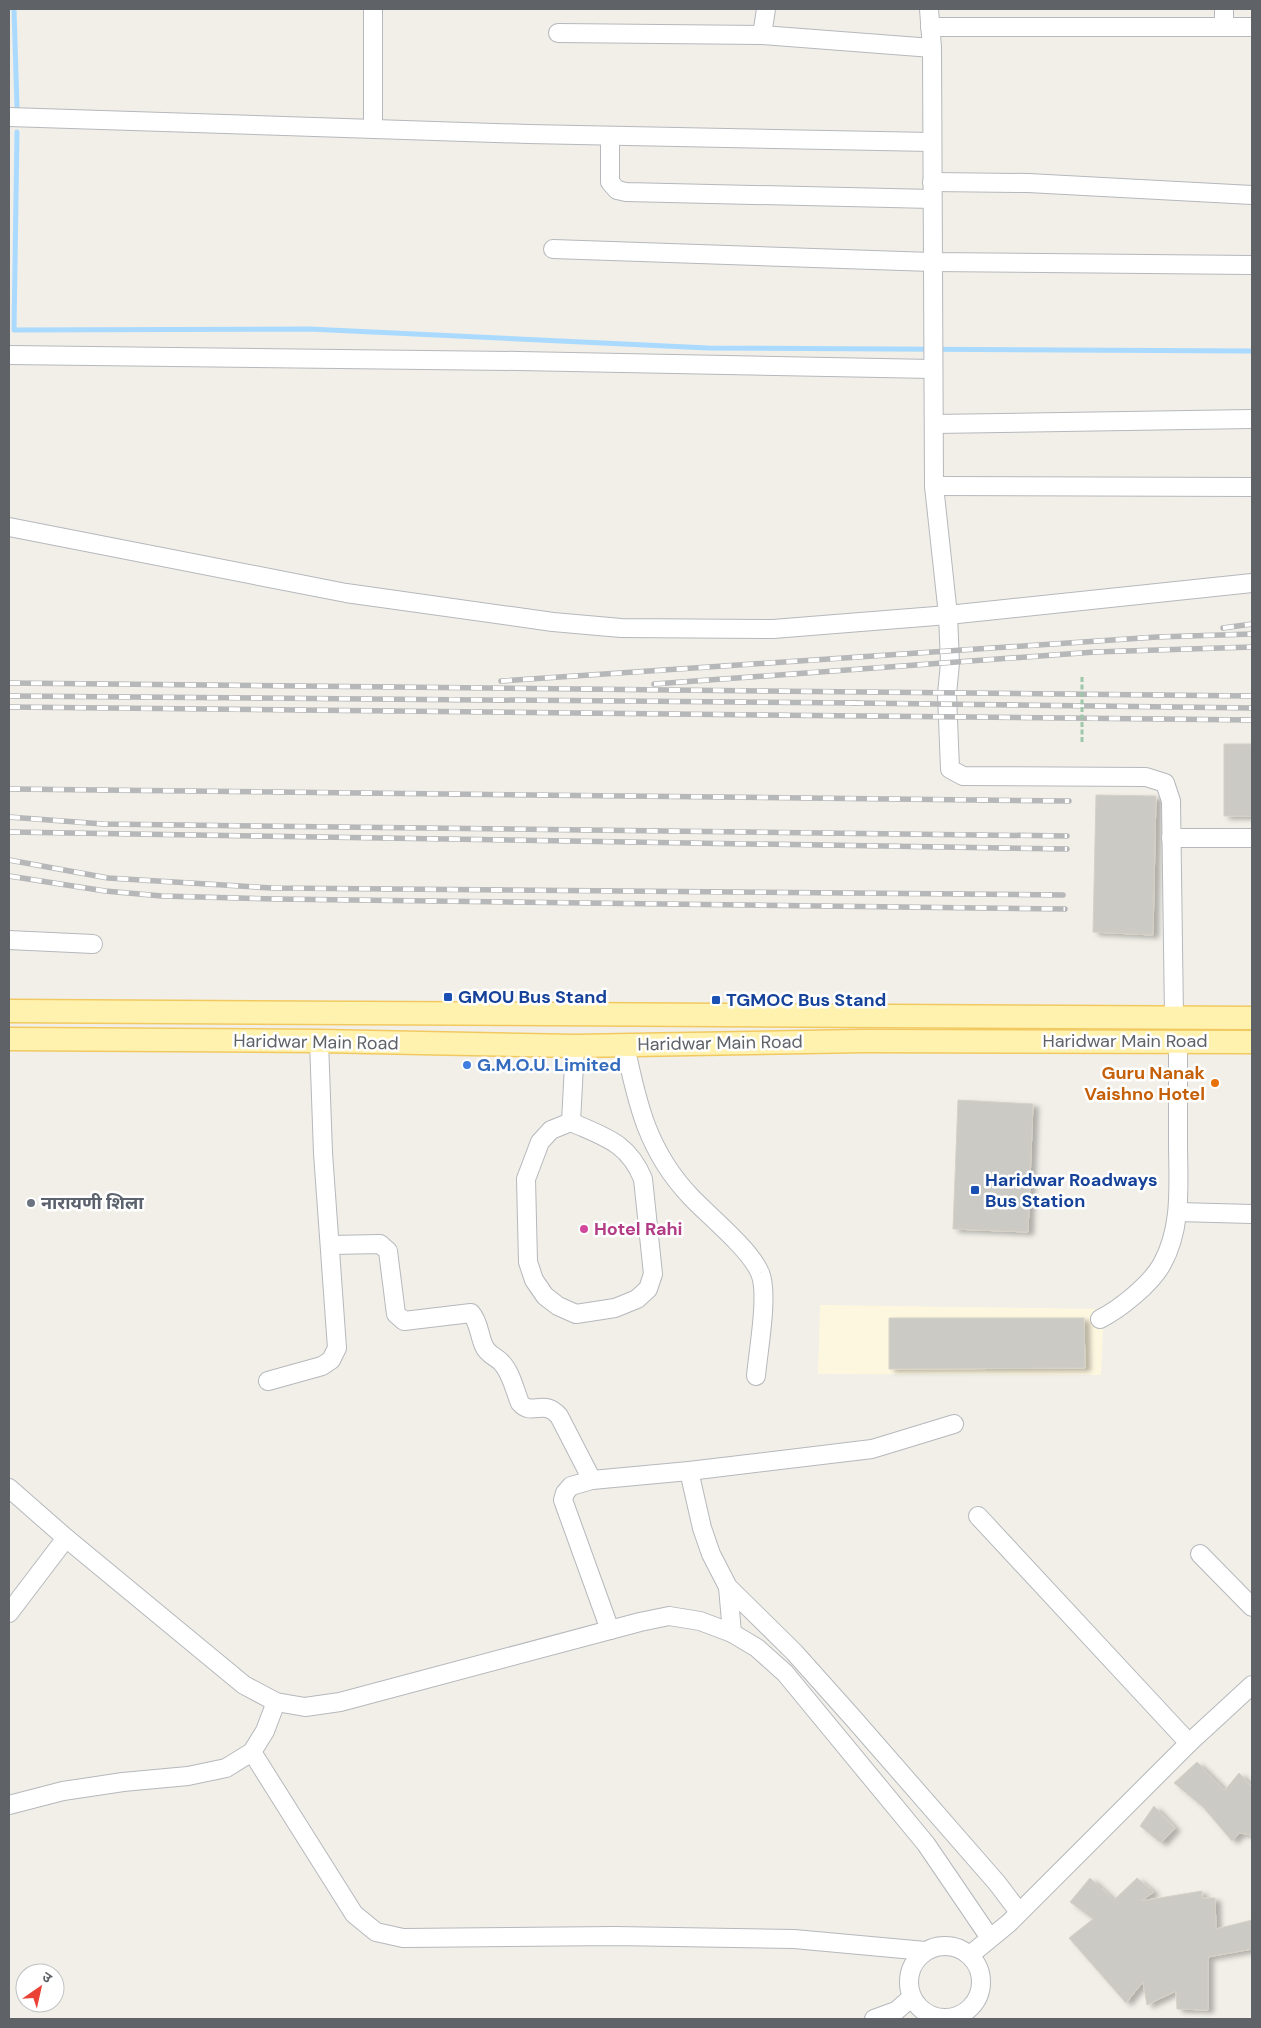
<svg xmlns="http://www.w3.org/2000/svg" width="1261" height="2028" font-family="'DM Sans','Noto Sans Devanagari',sans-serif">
	<defs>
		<filter id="shadow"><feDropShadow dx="5.5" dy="3" stdDeviation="2.5" flood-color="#0004"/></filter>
	</defs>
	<rect width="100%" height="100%" fill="#f1efe8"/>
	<!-- commercial -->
	<polygon fill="#fef7e0" points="820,1305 1104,1309 1101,1375 818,1374"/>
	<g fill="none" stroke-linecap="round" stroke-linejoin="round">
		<!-- stream -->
		<g stroke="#aadaff" stroke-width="5">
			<polyline points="14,9 17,108"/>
			<polyline points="17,132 14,330 309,329 708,348 1252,351"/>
		</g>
	</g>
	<!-- building -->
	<g fill="#cccac5" stroke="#d6d1c6" filter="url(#shadow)">
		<rect x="1224" y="744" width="28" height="72"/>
		<polygon points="1096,795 1156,796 1153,935 1093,932"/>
		<polygon points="958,1100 1033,1104 1028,1232 953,1229"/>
		<polygon points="889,1318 1084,1318 1085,1368 889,1369"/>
		<polygon points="1197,1762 1225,1790 1239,1773 1252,1787 1252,1835 1240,1833 1232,1841 1203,1807 1174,1783"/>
		<polygon points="1154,1806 1175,1828 1161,1843 1140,1826"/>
		<polygon points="1090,1878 1114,1900 1137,1878 1154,1892 1141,1901 1202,1891 1202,1898 1215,1898 1216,1929 1252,1920 1252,1949 1208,1957 1208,2010 1177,2009 1176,1991 1147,2005 1143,1982 1126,2003 1069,1938 1093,1919 1070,1902"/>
	</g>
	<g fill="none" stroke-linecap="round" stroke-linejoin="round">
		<!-- minor casing -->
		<g stroke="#b5b8bc" stroke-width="20">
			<g id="minor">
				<polyline points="373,9 373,129"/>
				<polyline points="929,9 932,48 934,486 948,615 950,663 947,694 950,769 963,776 1146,777 1165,783 1171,801 1174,1017"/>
				<polyline points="1224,26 1224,9"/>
				<polyline points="930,27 1252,27"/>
				<polyline points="558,33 762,35 932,48"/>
				<polyline points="762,35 766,9"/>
				<polyline points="9,117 528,134 931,142"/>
				<polyline points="610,136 610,182 617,190 626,192 932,199"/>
				<polyline points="932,182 1028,183 1252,195"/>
				<polyline points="553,249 932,262 1252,265"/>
				<polyline points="9,355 519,361 933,369"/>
				<polyline points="934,424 1252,419"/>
				<polyline points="934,486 1252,487"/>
				<polyline points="9,527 346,593 553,622 621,628 773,629 948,615 1252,583"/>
				<polyline points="1171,838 1252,838"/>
				<polyline points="9,940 93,944"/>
				<path d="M625 1045C637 1104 648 1152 691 1197 710 1217 750 1249 760 1273 769 1293 758 1352 756 1376"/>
				<path d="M571 1122C604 1137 628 1142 643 1179L653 1274 648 1289 637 1299 615 1308 576 1314 558 1306 545 1296 534 1280 528 1262 526 1179 540 1142 551 1130 571 1122 575 1046"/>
				<polyline points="1178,1212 1252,1214"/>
				<path d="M331 1245 380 1244 388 1251 396 1314 404 1321 471 1313C479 1322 479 1335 484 1346 488 1355 495 1356 501 1362 511 1372 515 1391 520 1403 532 1417 544 1398 559 1416L592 1480"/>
				<path d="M1100 1319C1120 1309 1151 1284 1162 1264 1183 1226 1178 1182 1178 1141 1178 1108 1178 1075 1178 1042"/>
				<polyline points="268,1381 322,1366 331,1360 337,1348 323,1153 319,1041"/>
				<polyline points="689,1471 702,1528 711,1554 728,1587 794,1652 853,1718 997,1883 1019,1912"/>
				<polyline points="9,1488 66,1538 244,1685 276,1702 305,1707 340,1702 640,1622 669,1616 700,1621 732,1633 757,1648 785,1673 926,1844 990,1938"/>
				<polyline points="978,1516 1189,1743"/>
				<polyline points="1200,1554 1252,1607"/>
				<polyline points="728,1587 732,1633"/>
				<polyline points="9,1613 66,1538"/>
				<polyline points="610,1630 563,1500 565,1493 571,1486 592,1480 689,1471 872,1449 954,1424"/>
				<polyline points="252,1752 354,1914 376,1932 403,1938 615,1936 794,1939 925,1951"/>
				<polyline points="9,1805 63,1791 123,1782 188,1776 226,1768 252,1752 265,1731 276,1702"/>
				<circle cx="945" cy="1982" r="36"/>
				<polyline points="970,1955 1009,1923 1189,1743 1252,1685"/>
				<polyline points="874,2019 896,2011 911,1998"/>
			</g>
		</g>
		<!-- major casing -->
		<g stroke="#f2c960" stroke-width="25">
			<g id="major">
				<polyline points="9,1011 1252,1018"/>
				<polyline points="9,1039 319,1041 575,1046 863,1041 1252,1042"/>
			</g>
		</g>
		<!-- minor -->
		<use href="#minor" stroke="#fff" stroke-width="18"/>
		<!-- major -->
		<use href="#major" stroke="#fff2af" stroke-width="22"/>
		<!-- rail casing -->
		<g stroke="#b6b7b8" stroke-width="5.5">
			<g id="rail">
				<polyline points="1223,628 1252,624"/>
				<polyline points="501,681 1157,637 1252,634"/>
				<polyline points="9,683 1252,696"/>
				<polyline points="654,684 1095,652 1252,647"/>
				<polyline points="9,696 859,703"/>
				<polyline points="853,703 1252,708"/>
				<polyline points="9,707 1252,720"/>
				<polyline points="9,789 1069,801"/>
				<polyline points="9,817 103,824 1067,836"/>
				<polyline points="9,832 1067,849"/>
				<polyline points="9,860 108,878 272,888 1063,895"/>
				<polyline points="9,876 105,891 162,896 275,899 1065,909"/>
			</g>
		</g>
		<!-- rail -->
		<use href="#rail" stroke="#fff" stroke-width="4" stroke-dasharray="11" stroke-linecap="butt"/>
		<!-- path-bridge -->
		<polyline stroke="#9cc7a9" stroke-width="3" stroke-dasharray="5 2.5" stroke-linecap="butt" points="1082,677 1082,744"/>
	</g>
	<!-- markers -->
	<g fill="#1a4fb4" stroke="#fff" stroke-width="2">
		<rect x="443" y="992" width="10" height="10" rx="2.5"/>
		<rect x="711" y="995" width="10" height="10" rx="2.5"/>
		<rect x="970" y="1185" width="10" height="10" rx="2.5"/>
	</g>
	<circle fill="#3f7fe0" stroke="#fff" stroke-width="2" cx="467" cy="1065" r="5"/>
	<circle fill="#e8710a" stroke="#fff" stroke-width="2" cx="1215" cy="1083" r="5"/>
	<circle fill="#6b7280" stroke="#fff" stroke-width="2" cx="31" cy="1203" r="5"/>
	<circle fill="#d1479c" stroke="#fff" stroke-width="2" cx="584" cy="1229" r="5"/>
	<g text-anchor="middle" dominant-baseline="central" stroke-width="5" stroke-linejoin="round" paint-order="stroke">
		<!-- transit labels -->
		<g font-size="18" font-weight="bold" fill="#164399" stroke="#fff" text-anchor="start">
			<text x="458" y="997">GMOU Bus Stand</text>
			<text x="726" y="1000">TGMOC Bus Stand</text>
			<text x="985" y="1180">Haridwar Roadways<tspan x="985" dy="21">Bus Station</tspan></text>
		</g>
		<!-- street labels -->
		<g font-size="18" fill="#5f6368" stroke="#fff">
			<text x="1125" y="1041">Haridwar Main Road</text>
			<text transform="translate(316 1042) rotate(1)">Haridwar Main Road</text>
			<text transform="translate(720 1043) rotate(-1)">Haridwar Main Road</text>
		</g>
		<!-- shop labels -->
		<g font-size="18" font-weight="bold" fill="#366cbe" stroke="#fff" text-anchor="start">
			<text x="477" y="1065">G.M.O.U. Limited</text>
		</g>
		<!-- food labels -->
		<g font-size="18" font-weight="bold" fill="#c56008" stroke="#fff" text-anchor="end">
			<text x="1205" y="1073">Guru Nanak<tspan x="1205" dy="21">Vaishno Hotel</tspan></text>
		</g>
		<!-- worship labels -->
		<g font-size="18" font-weight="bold" fill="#5b616d" stroke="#fff" text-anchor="start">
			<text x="41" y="1203">नारायणी शिला</text>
		</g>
		<!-- hotel labels -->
		<g font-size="18" font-weight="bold" fill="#b23c85" stroke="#fff" text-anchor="start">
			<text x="594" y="1229">Hotel Rahi</text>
		</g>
	</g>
	<!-- border -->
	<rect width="1261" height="2028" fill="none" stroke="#5f6368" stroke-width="20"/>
	<!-- north arrow -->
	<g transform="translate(40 1988) rotate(34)"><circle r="24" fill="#ffffff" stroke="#bfc1c3"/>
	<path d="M0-4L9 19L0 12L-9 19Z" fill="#ea4335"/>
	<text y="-8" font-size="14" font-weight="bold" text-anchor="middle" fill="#5f6368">उ</text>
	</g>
</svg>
